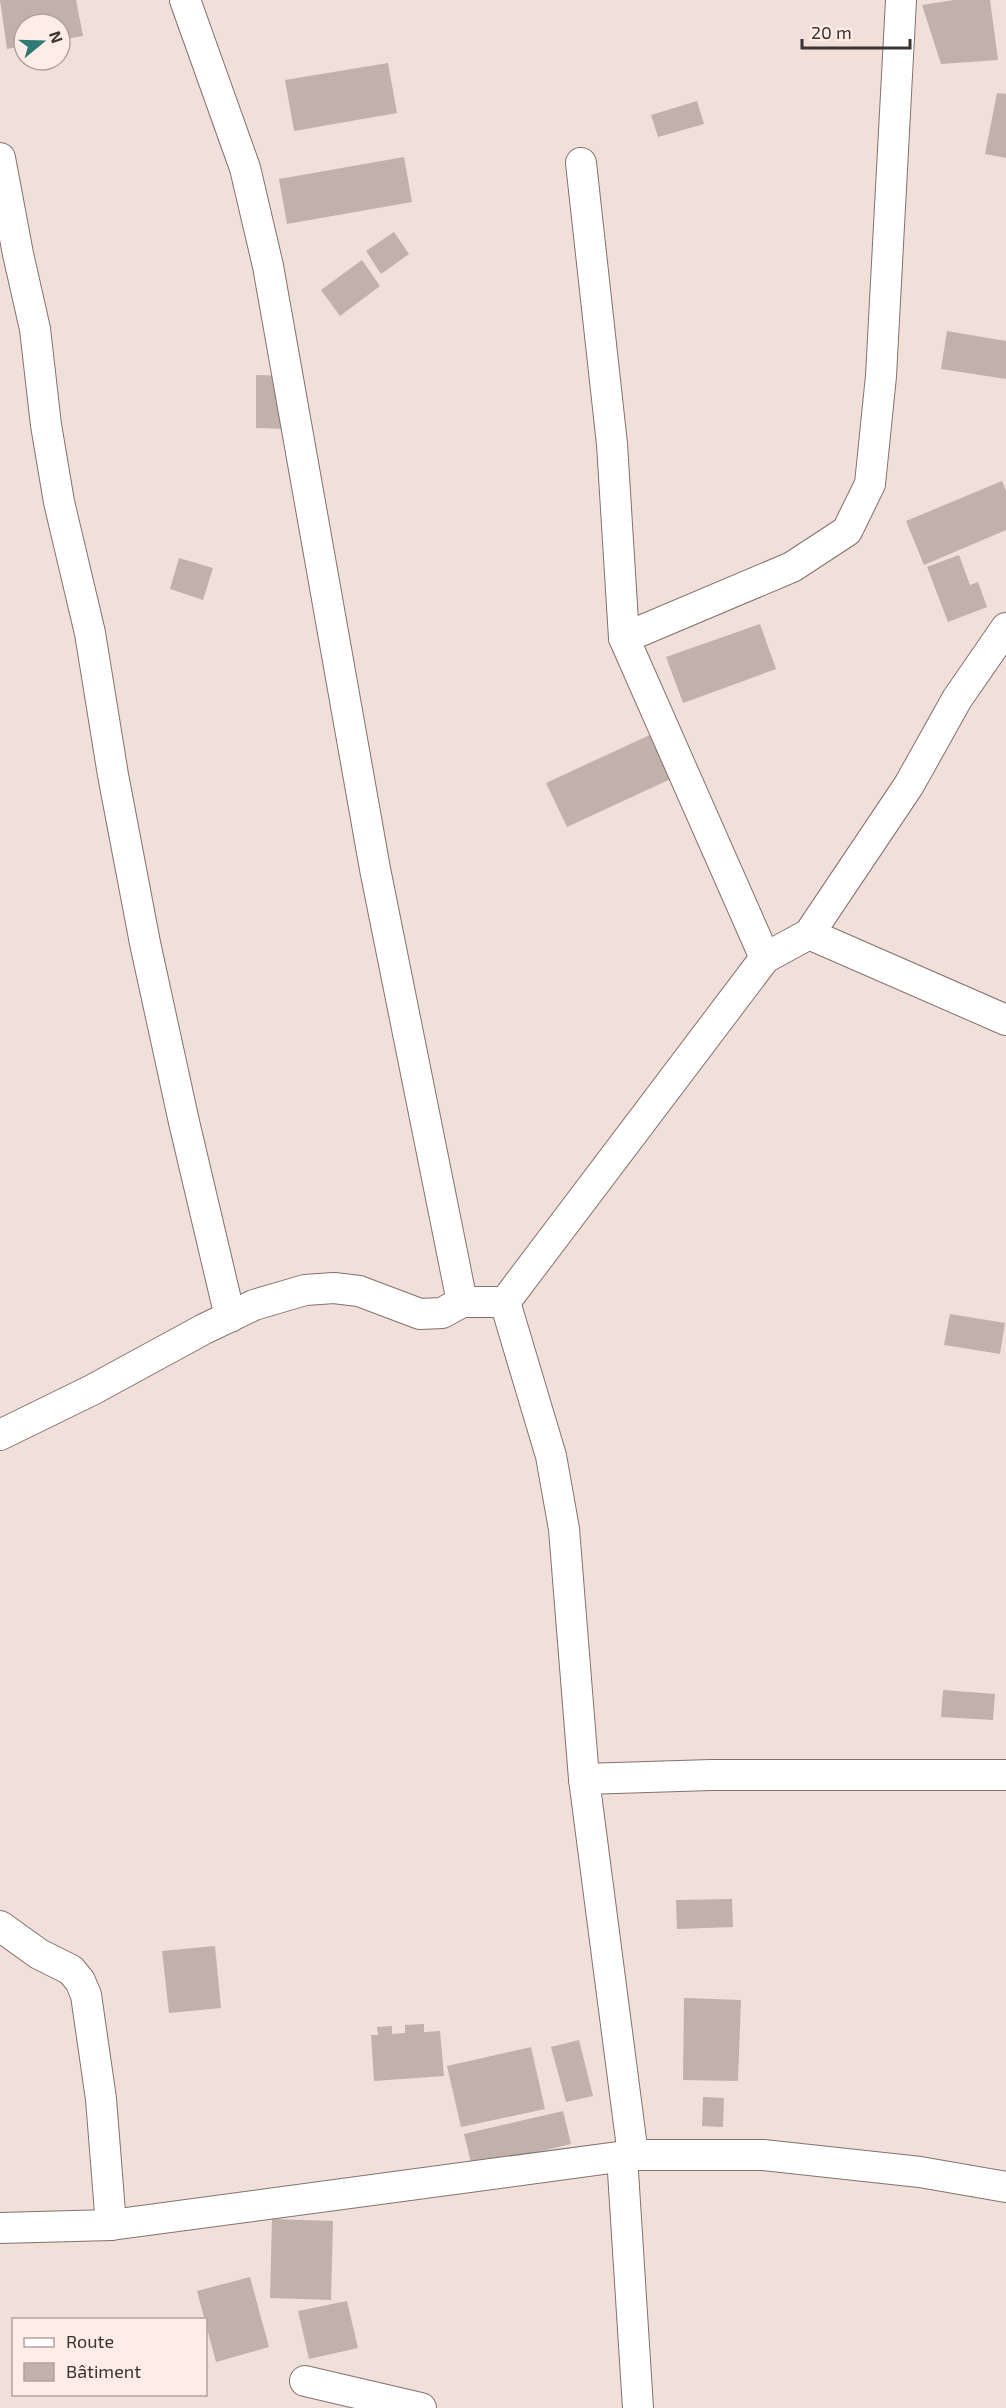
<svg xmlns="http://www.w3.org/2000/svg" width="1006" height="2408" font-family="'Exo 2',sans-serif">
	<rect width="100%" height="100%" fill="#f1dfd9"/>
	<!-- building -->
	<g fill="#c2b1ab">
		<polygon points="0,0 76,0 83,36 60,40 60,24 24,24 24,46 7,49"/>
		<polygon points="954,0 990,0 998,60 941,64 922,5"/>
		<polygon points="388,63 397,113 294,131 285,80"/>
		<polygon points="997,93 1006,94 1006,158 985,154"/>
		<polygon points="697,101 704,124 658,137 651,115"/>
		<polygon points="404,157 412,202 287,224 279,179"/>
		<polygon points="394,232 409,254 381,274 366,251"/>
		<polygon points="362,260 380,286 340,316 321,290"/>
		<polygon points="947,331 1006,341 1006,379 941,369"/>
		<polygon points="256,375 287,376 285,429 256,428"/>
		<polygon points="1002,481 1006,491 1006,530 924,565 906,521"/>
		<polygon points="959,555 970,585 978,582 987,607 948,622 927,567"/>
		<polygon points="179,558 213,568 203,600 170,589"/>
		<polygon points="760,624 776,669 683,703 666,657"/>
		<polygon points="654,733 675,777 567,827 546,783"/>
		<polygon points="950,1314 1005,1323 1000,1354 944,1345"/>
		<polygon points="943,1690 995,1694 993,1720 941,1717"/>
		<polygon points="732,1899 733,1927 677,1929 676,1900"/>
		<polygon points="215,1946 221,2008 169,2013 162,1951"/>
		<polygon points="684,1998 741,2000 738,2081 683,2080"/>
		<polygon points="424,2024 424,2032 440,2031 444,2076 374,2081 371,2035 378,2035 377,2027 392,2026 392,2034 405,2033 405,2025"/>
		<polygon points="579,2040 593,2096 566,2102 551,2047"/>
		<polygon points="531,2047 545,2109 461,2127 447,2066"/>
		<polygon points="703,2097 724,2098 723,2127 702,2126"/>
		<polygon points="563,2111 571,2144 472,2167 464,2134"/>
		<polygon points="272,2219 333,2221 331,2300 270,2298"/>
		<polygon points="250,2277 269,2347 216,2362 197,2291"/>
		<polygon points="347,2301 358,2348 309,2359 298,2311"/>
	</g>
	<g fill="none" stroke-linecap="round" stroke-linejoin="round">
		<!-- street casing -->
		<g stroke="#82726d" stroke-width="32">
			<g id="street">
				<polyline points="185,0 245,168 268,266 375,869 462,1302"/>
				<polyline points="0,158 18,254 35,329 46,425 59,502 90,633 113,775 145,943 184,1122 230,1317"/>
				<polyline points="581,163 612,444 624,638 765,958"/>
				<polyline points="624,638 792,567 847,531 870,484 881,376 901,0"/>
				<polyline points="809,934 1006,1020"/>
				<polyline points="505,1302 551,1456 564,1529 584,1779 633,2155"/>
				<polyline points="505,1302 765,958 809,934 909,785 957,699 1006,628"/>
				<polyline points="0,1435 92,1390 204,1329 254,1305 305,1290 334,1288 359,1291 420,1314 442,1313 462,1302 505,1302"/>
				<polyline points="584,1779 711,1775 1006,1775"/>
				<polyline points="0,1926 39,1954 71,1970 80,1981 86,1995 101,2099 111,2225"/>
				<polyline points="622,2156 638,2408"/>
				<polyline points="0,2228 111,2225 633,2155 763,2155 920,2172 1006,2187"/>
				<polyline points="305,2381 421,2408"/>
			</g>
		</g>
		<!-- street -->
		<use href="#street" stroke="#fff" stroke-width="30"/>
	</g>
	<!-- legend -->
	<rect x="12" y="2318" width="195" height="78" fill="#feece6" stroke="#b0a29e" stroke-width="1.5"/>
	<rect x="24" y="2338" width="30" height="9" fill="#ffffff" stroke="#b0a29e" stroke-width="1.5"/>
	<text x="66" y="2348" font-size="18" fill="#3b3432">Route</text>
	<rect x="24" y="2363" width="30" height="18" fill="#c2b1ab" stroke="#b0a29e" stroke-width="1.5"/>
	<text x="66" y="2378" font-size="18" fill="#3b3432">Bâtiment</text>
	<!-- north arrow -->
	<g transform="translate(42 42) rotate(71)"><circle r="28" fill="#feece6" stroke="#b0a29e" stroke-width="1.5"/>
	<path d="M0-4.5L10 22L0 15L-10 22Z" fill="#317974"/>
	<text y="-9" font-size="16" font-weight="bold" text-anchor="middle" fill="#3b3432">N</text>
	</g>
	<!-- scale -->
	<path d="M802 39v9h108v-9" fill="none" stroke="#3b3432" stroke-width="3"/>
	<text x="811" y="39" font-size="18" fill="#3b3432" stroke="#feece6" stroke-width="4.5" paint-order="stroke">20 m</text>
</svg>
